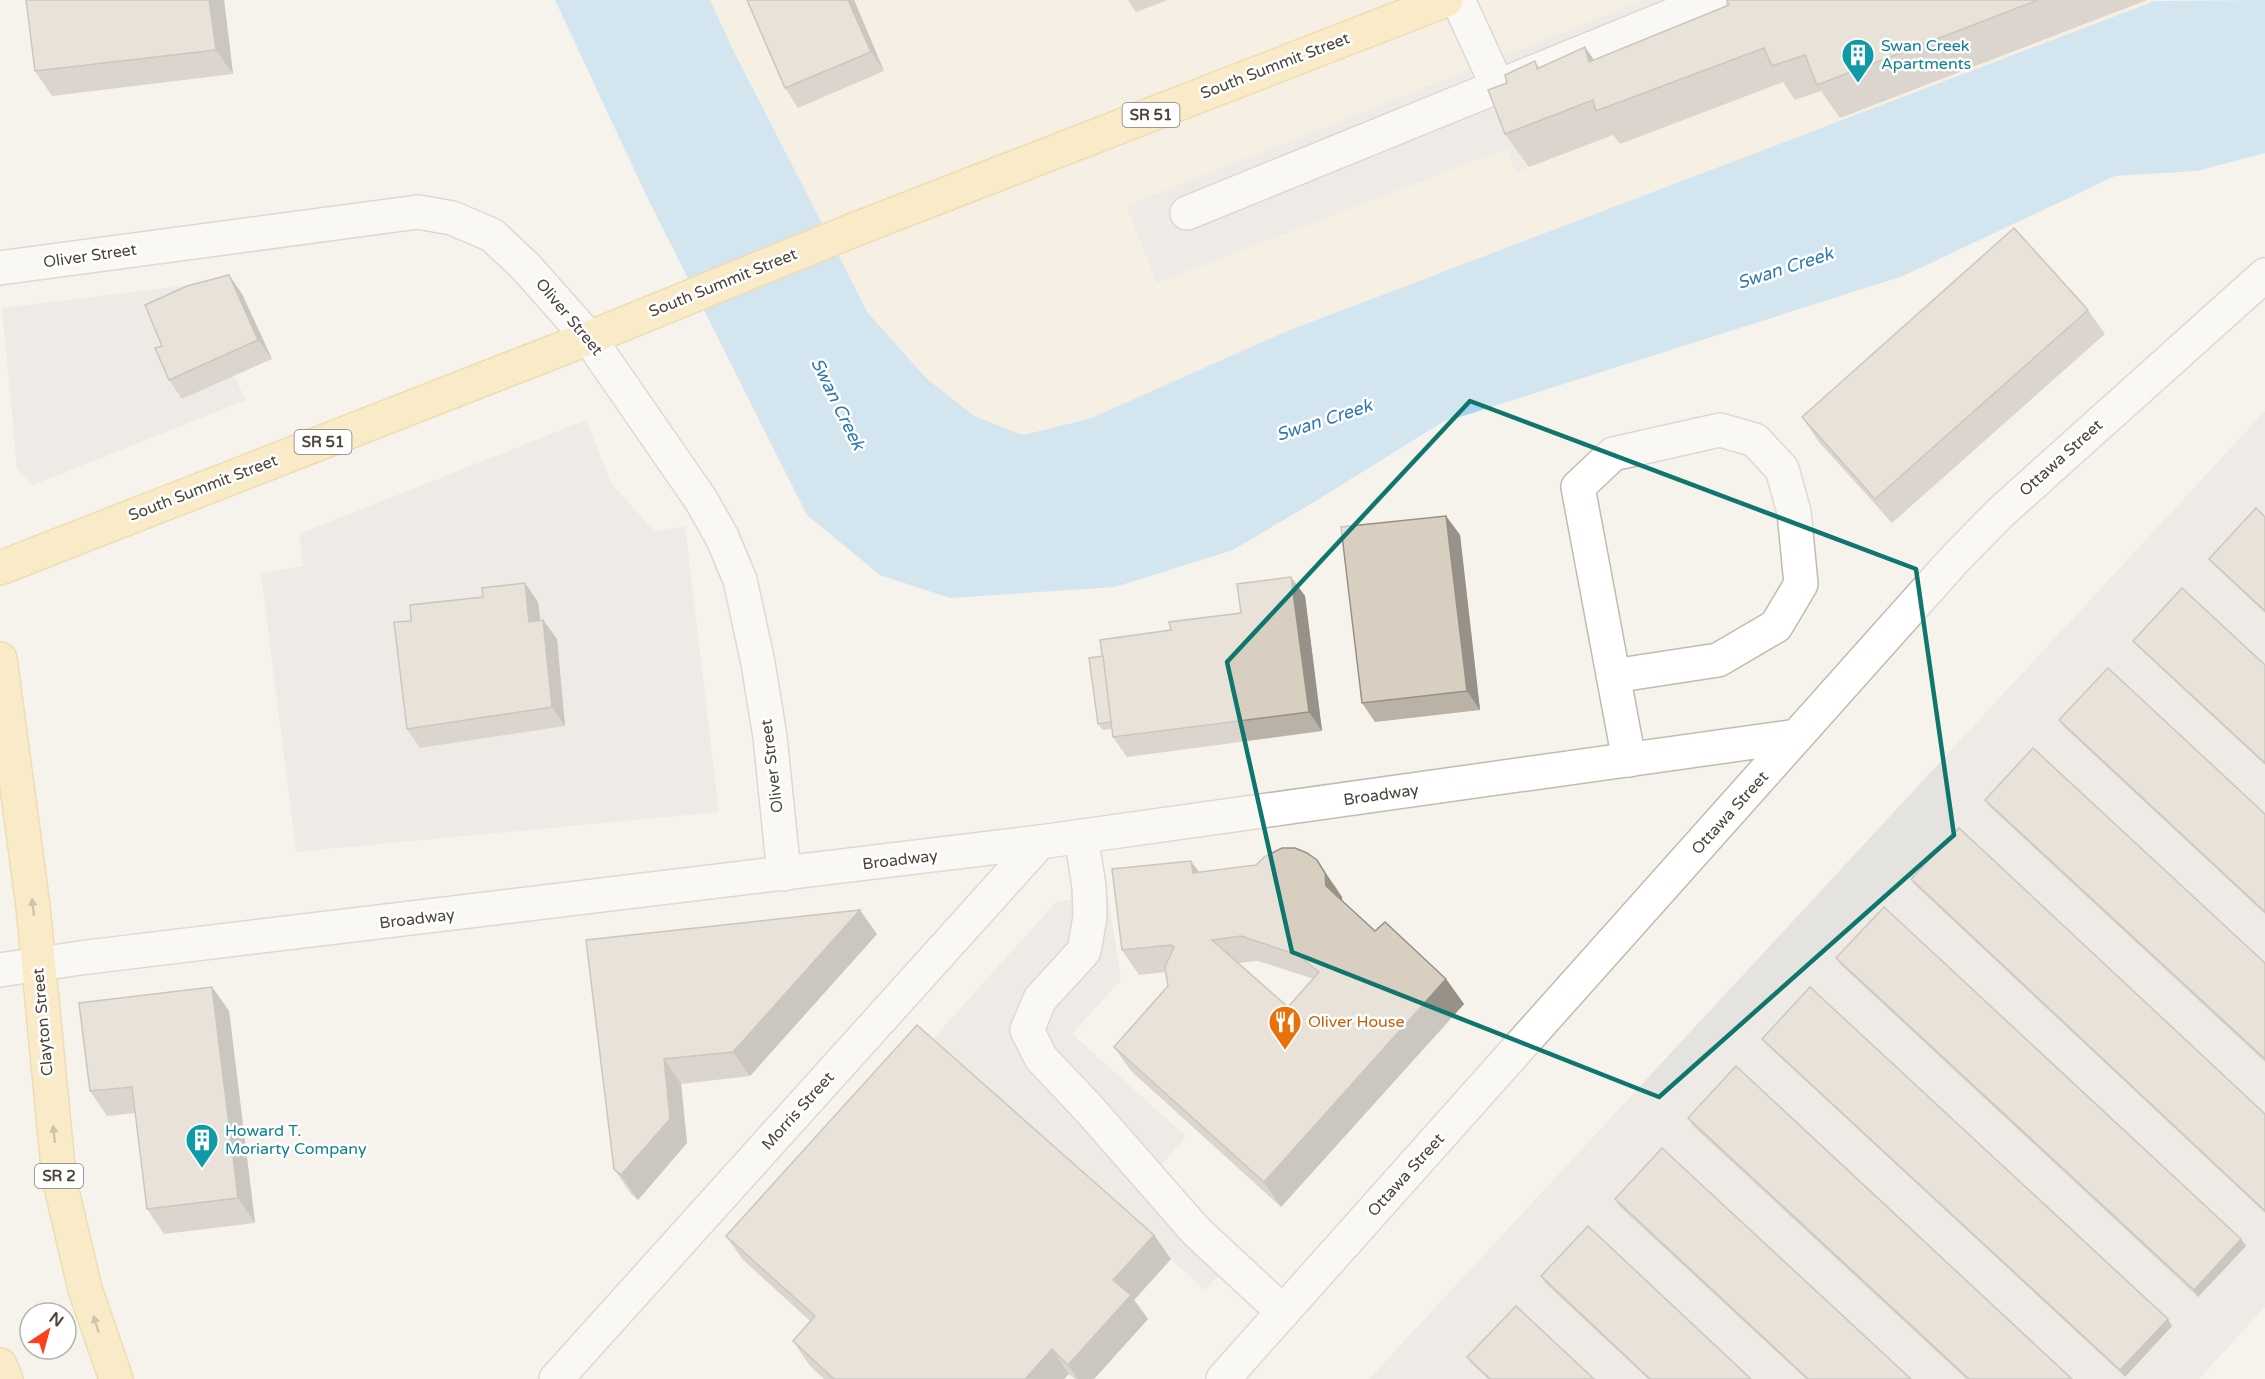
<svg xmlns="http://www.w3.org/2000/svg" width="2265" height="1379" font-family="'Varela Round',sans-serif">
	<rect width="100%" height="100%" fill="#f6f3ec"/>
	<!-- commercial -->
	<polygon fill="#f7ead8" points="710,0 2158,0 1285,332 1089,419 1023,435 974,416 926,378 868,313 733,50"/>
	<!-- parking -->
	<g fill="#e5e3e0">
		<polygon points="1644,0 1755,0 1512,123 1529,167 1516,172 1506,149 1157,283 1126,206"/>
		<polygon points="191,285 182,398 234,376 246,400 33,485 17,469 2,308"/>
		<polygon points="2265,411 2265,1307 2199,1379 1369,1379"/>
		<polygon points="586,420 611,483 654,531 685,526 719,812 296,852 261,574 303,566 299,534"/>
		<polygon points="1108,895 1121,980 1072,1034 1186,1136 1153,1175 1239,1254 1205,1290 929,1043 1057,901"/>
	</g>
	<!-- water -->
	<polygon fill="#a9d4f2" points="555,0 710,0 733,50 868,313 926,378 974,416 1023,435 1089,419 1285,332 2155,1 2265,0 2265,153 2197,171 2115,176 1903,276 1441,423 1314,502 1233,550 1115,587 950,598 880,575 807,515 646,195"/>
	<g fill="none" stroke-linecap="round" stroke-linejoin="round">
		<!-- minor casing -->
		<g stroke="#c2bbae" stroke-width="36">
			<g id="minor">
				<polyline points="1458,0 1498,87"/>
				<polyline points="1187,213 1710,0"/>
				<polyline points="0,268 418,212 452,218 492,235 526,267 589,338 701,500 722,537 740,580 758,663 770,737 784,874"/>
				<polyline points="1613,676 1718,660 1776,626 1801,584 1794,512 1782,469 1755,440 1720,430 1613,454 1578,487 1629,760"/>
				<polyline points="1081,837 1089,886 1090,917 1084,951 1040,999 1027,1030 1041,1058 1090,1110 1196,1231 1283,1312"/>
				<polyline points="0,970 80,958 1040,842 1797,736"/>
				<polyline points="556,1379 1040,842"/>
				<polyline points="1223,1379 1954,560 2000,513 2265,275"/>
			</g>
		</g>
		<!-- major casing -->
		<g stroke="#e6c16a" stroke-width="36">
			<g id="major">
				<polyline points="0,568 589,338 856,229 1446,0"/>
				<polyline points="0,659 33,906 59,1178 85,1289 116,1379"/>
				<polyline points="0,1365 6,1379"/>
			</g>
		</g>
		<!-- minor -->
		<use href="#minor" stroke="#fff" stroke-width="33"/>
		<!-- major -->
		<use href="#major" stroke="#ffe39c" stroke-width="33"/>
	</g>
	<!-- wall -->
	<g fill="#bab2a6" fill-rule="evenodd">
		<polygon points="26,0 224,0 233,74 52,96 35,71"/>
		<polygon points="747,0 854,0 884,71 798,108 785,88"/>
		<polygon points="1128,0 1168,0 1136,12"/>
		<polygon points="1727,0 2147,0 1840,118 1821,91 1795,100 1783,82 1620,144 1613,135 1529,167 1505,134 1507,83 1535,61 1539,67 1585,47 1594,60 1729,5"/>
		<polygon points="229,275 242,294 272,359 182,399 169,380 162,346"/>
		<polygon points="2088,310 2105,334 1892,523 1819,442 1802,417"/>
		<polygon points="1446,516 1460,535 1480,710 1375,722 1362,703"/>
		<polygon points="2265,517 2265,613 2214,565 2209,559"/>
		<polygon points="1291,577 1305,596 1322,731 1127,757 1113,737 1112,729 1103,730 1098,724 1103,656 1171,630 1241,613"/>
		<polygon points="538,602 540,620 543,620 557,639 565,726 420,748 407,729 411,621"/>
		<polygon points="2133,641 2265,665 2265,765 2138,647"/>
		<polygon points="2059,720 2265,814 2265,914 2064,727"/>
		<polygon points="1985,800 2265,963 2265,1062 1990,807"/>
		<path d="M1256 865 1334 885 1342 897V901L1375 931 1446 979 1464 1004 1281 1207 1131 1071 1114 1047 1168 986 1166 972 1139 975 1122 950 1199 872ZM1258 961 1314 979 1288 1007 1238 963Z"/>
		<polygon points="1911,879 2265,1114 2265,1213 1915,885"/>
		<polygon points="877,934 750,1076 681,1084 687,1143 638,1200 631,1194 614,1169 586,940"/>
		<polygon points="1836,958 2246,1246 2198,1297 1841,965"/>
		<polygon points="212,987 229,1011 255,1223 164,1234 147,1209 135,1113 107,1116 90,1091"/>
		<polygon points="1762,1039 2172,1326 2125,1377 1767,1045"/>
		<polygon points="1688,1118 2072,1379 1966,1379 1692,1125"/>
		<polygon points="1615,1199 1911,1379 1806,1379 1619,1206"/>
		<polygon points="1154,1235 1171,1259 1134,1300 1148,1319 1094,1379 1075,1379 1069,1374 1064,1379 824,1379 810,1366 793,1341 810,1321 743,1260 726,1236"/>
		<polygon points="1541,1276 1751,1379 1648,1379 1545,1283"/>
		<polygon points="1467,1357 1594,1379 1488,1379 1472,1364"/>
	</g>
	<!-- shaded-wall -->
	<g fill="#979187">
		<polygon points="209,0 224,0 233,74 216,50"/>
		<polygon points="848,0 854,0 884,71 871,52"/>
		<polygon points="1585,47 1608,80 1589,62"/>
		<polygon points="229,275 242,294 272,359 258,340"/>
		<polygon points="1446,516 1460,535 1480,710 1467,691"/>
		<polygon points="1291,577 1305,596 1322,731 1309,712"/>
		<polygon points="525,583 538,602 543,641 529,622"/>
		<polygon points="543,620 557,639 565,726 552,707"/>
		<polygon points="1317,860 1342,897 1343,911 1326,886"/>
		<polygon points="1191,861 1209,885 1193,873"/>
		<polygon points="860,910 877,934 750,1076 733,1052"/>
		<polygon points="1446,979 1464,1004 1281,1207 1264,1182"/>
		<polygon points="212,987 229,1011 255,1223 238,1198"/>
		<polygon points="664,1059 681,1084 687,1143 638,1200 621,1175"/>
		<polygon points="1154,1235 1171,1259 1134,1300 1148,1319 1094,1379 1078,1379 1068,1365 1113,1280"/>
		<polygon points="2241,1239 2246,1246 2198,1297 2194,1290"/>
		<polygon points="2168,1319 2172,1326 2125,1377 2120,1370"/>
		<polygon points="1052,1349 1069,1374 1064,1379 1025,1379"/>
	</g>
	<!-- building -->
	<g fill="#d8cfc1" stroke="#979187" stroke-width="1.5" fill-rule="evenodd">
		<polygon points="26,0 209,0 216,50 35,71"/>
		<polygon points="747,0 848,0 871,52 785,88"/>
		<polygon points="1727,0 2038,0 1817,85 1805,55 1772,66 1764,48 1596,111 1593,100 1505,134 1488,90 1507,83 1505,75 1535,61 1537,69 1585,47 1589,62 1729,5"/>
		<polygon points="2014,228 2088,310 1875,499 1802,417"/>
		<polygon points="229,275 258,340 169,380 155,348 162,346 145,305 187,286"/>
		<polygon points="2256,508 2265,517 2265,611 2209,559"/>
		<polygon points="1446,516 1467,691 1362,703 1341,527"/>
		<polygon points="1291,577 1309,712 1113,737 1100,640 1171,630 1169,622 1241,613 1237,584"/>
		<polygon points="525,583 529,622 543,620 552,707 407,729 394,622 411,621 410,605 483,597 482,588"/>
		<polygon points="2182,588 2265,665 2265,763 2133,641"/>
		<polygon points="1103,656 1111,722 1098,724 1089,658"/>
		<polygon points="2108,668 2265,814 2265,912 2059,720"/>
		<polygon points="2033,748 2265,963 2265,1059 1985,800"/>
		<polygon points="1959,828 2265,1114 2265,1211 1911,879"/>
		<path d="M1282 848H1295L1307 853 1317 860 1325 873 1326 886 1375 931 1385 922 1446 979 1264 1182 1114 1047 1168 986 1165 967 1174 947 1171 945 1122 950 1112 869 1191 861 1193 873 1256 865 1264 857ZM1241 936 1298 955 1319 972 1288 1007 1212 940Z"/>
		<polygon points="1884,907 2241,1239 2194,1290 1836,958"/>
		<polygon points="860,910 733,1052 664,1059 670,1119 621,1175 614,1169 586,940"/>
		<polygon points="212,987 238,1198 147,1209 132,1087 90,1091 79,1003"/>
		<polygon points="1810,987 2168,1319 2120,1370 1762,1039"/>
		<polygon points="917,1025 1154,1235 1113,1280 1131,1295 1068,1365 1052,1349 1025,1379 834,1379 793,1341 815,1316 726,1236"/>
		<polygon points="1736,1066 2072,1379 1969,1379 1688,1118"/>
		<polygon points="1662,1148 1911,1379 1808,1379 1615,1199"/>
		<polygon points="1588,1226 1751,1379 1650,1379 1541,1276"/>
		<polygon points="1516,1306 1594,1379 1490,1379 1467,1357"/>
	</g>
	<!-- one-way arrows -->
	<defs><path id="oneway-solid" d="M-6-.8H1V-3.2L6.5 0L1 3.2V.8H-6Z" transform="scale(1.5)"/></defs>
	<g fill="#9c8c66">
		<use href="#oneway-solid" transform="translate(33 907) rotate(-96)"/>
		<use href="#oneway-solid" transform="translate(54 1134) rotate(-96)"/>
		<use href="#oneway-solid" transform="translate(96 1324) rotate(-108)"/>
	</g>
	<!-- marked area -->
	<path d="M0 0H2265V1379H0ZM1470 401 1916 569 1954 835 1659 1097 1292 952 1227 662Z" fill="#f6f3ec" fill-opacity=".55" fill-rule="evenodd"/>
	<path fill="none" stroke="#0f766e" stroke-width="4.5" stroke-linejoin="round" d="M1470 401 1916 569 1954 835 1659 1097 1292 952 1227 662Z"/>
	<!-- icons -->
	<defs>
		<g id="building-pin" transform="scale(1.725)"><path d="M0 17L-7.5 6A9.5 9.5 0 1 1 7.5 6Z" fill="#0f9aa8" stroke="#fff"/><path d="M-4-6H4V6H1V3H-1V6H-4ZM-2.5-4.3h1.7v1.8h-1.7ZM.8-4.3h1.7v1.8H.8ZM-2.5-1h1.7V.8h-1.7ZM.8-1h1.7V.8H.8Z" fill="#fff"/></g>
		<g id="restaurant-pin" transform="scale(1.725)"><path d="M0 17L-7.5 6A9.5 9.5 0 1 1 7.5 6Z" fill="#e8710a" stroke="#fff"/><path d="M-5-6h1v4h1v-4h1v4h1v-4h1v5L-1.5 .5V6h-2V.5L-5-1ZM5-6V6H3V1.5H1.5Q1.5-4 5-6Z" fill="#fff"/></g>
	</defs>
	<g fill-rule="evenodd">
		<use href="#building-pin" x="1858" y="55"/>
		<use href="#restaurant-pin" x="1285" y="1022"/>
		<use href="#building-pin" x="202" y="1140"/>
	</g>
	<g text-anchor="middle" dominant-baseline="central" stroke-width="5" stroke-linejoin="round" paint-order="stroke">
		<!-- shield labels -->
		<g fill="#fff" stroke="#817c74" stroke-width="1.5">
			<rect x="1122.5" y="103" width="57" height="24" rx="4.5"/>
			<rect x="294.5" y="430" width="57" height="24" rx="4.5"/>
			<rect x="35" y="1164" width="48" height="24" rx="4.5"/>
		</g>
		<g font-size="15" font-weight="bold" fill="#4b4439">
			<text x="1151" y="115">SR 51</text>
			<text x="323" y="442">SR 51</text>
			<text x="59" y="1176">SR 2</text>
		</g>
		<!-- culture labels -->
		<g font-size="16" fill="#0d838f" stroke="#fff" text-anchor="start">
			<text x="1881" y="46">Swan Creek<tspan x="1881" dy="18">Apartments</tspan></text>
			<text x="225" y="1131">Howard T.<tspan x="225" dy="18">Moriarty Company</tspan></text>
		</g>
		<!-- street labels -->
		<g font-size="16" fill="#4b4439" stroke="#fff">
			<text transform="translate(1275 66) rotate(-21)">South Summit Street</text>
			<text transform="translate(90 256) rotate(-8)">Oliver Street</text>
			<text transform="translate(723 283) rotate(-22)">South Summit Street</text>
			<text transform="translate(569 317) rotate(50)">Oliver Street</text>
			<text transform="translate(2061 458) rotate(-42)">Ottawa Street</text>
			<text transform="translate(203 488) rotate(-21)">South Summit Street</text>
			<text transform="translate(772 766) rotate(-97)">Oliver Street</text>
			<text transform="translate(1381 795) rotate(-8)">Broadway</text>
			<text transform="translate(1730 813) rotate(-48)">Ottawa Street</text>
			<text transform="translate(900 860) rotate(-7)">Broadway</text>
			<text transform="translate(417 919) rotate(-7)">Broadway</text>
			<text transform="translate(43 1022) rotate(-95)">Clayton Street</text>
			<text transform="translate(798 1111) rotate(-48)">Morris Street</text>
			<text transform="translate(1406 1175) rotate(-48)">Ottawa Street</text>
		</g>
		<!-- food labels -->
		<g font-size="16" fill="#c56008" stroke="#fff" text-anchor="start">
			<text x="1308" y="1022">Oliver House</text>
		</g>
		<!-- water labels -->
		<g font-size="18" font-style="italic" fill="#2e7ab2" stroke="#fff">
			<text transform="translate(1785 268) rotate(-18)">Swan Creek</text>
			<text transform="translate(838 404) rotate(64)">Swan Creek</text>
			<text transform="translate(1324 420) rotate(-18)">Swan Creek</text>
		</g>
	</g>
	<!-- north arrow -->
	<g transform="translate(48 1331) rotate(36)"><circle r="28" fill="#ffffff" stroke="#b7b4b0" stroke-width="1.5"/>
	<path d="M0-4.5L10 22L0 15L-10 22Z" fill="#fc3f1d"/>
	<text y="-9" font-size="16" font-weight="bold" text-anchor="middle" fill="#4b4439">N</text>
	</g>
</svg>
